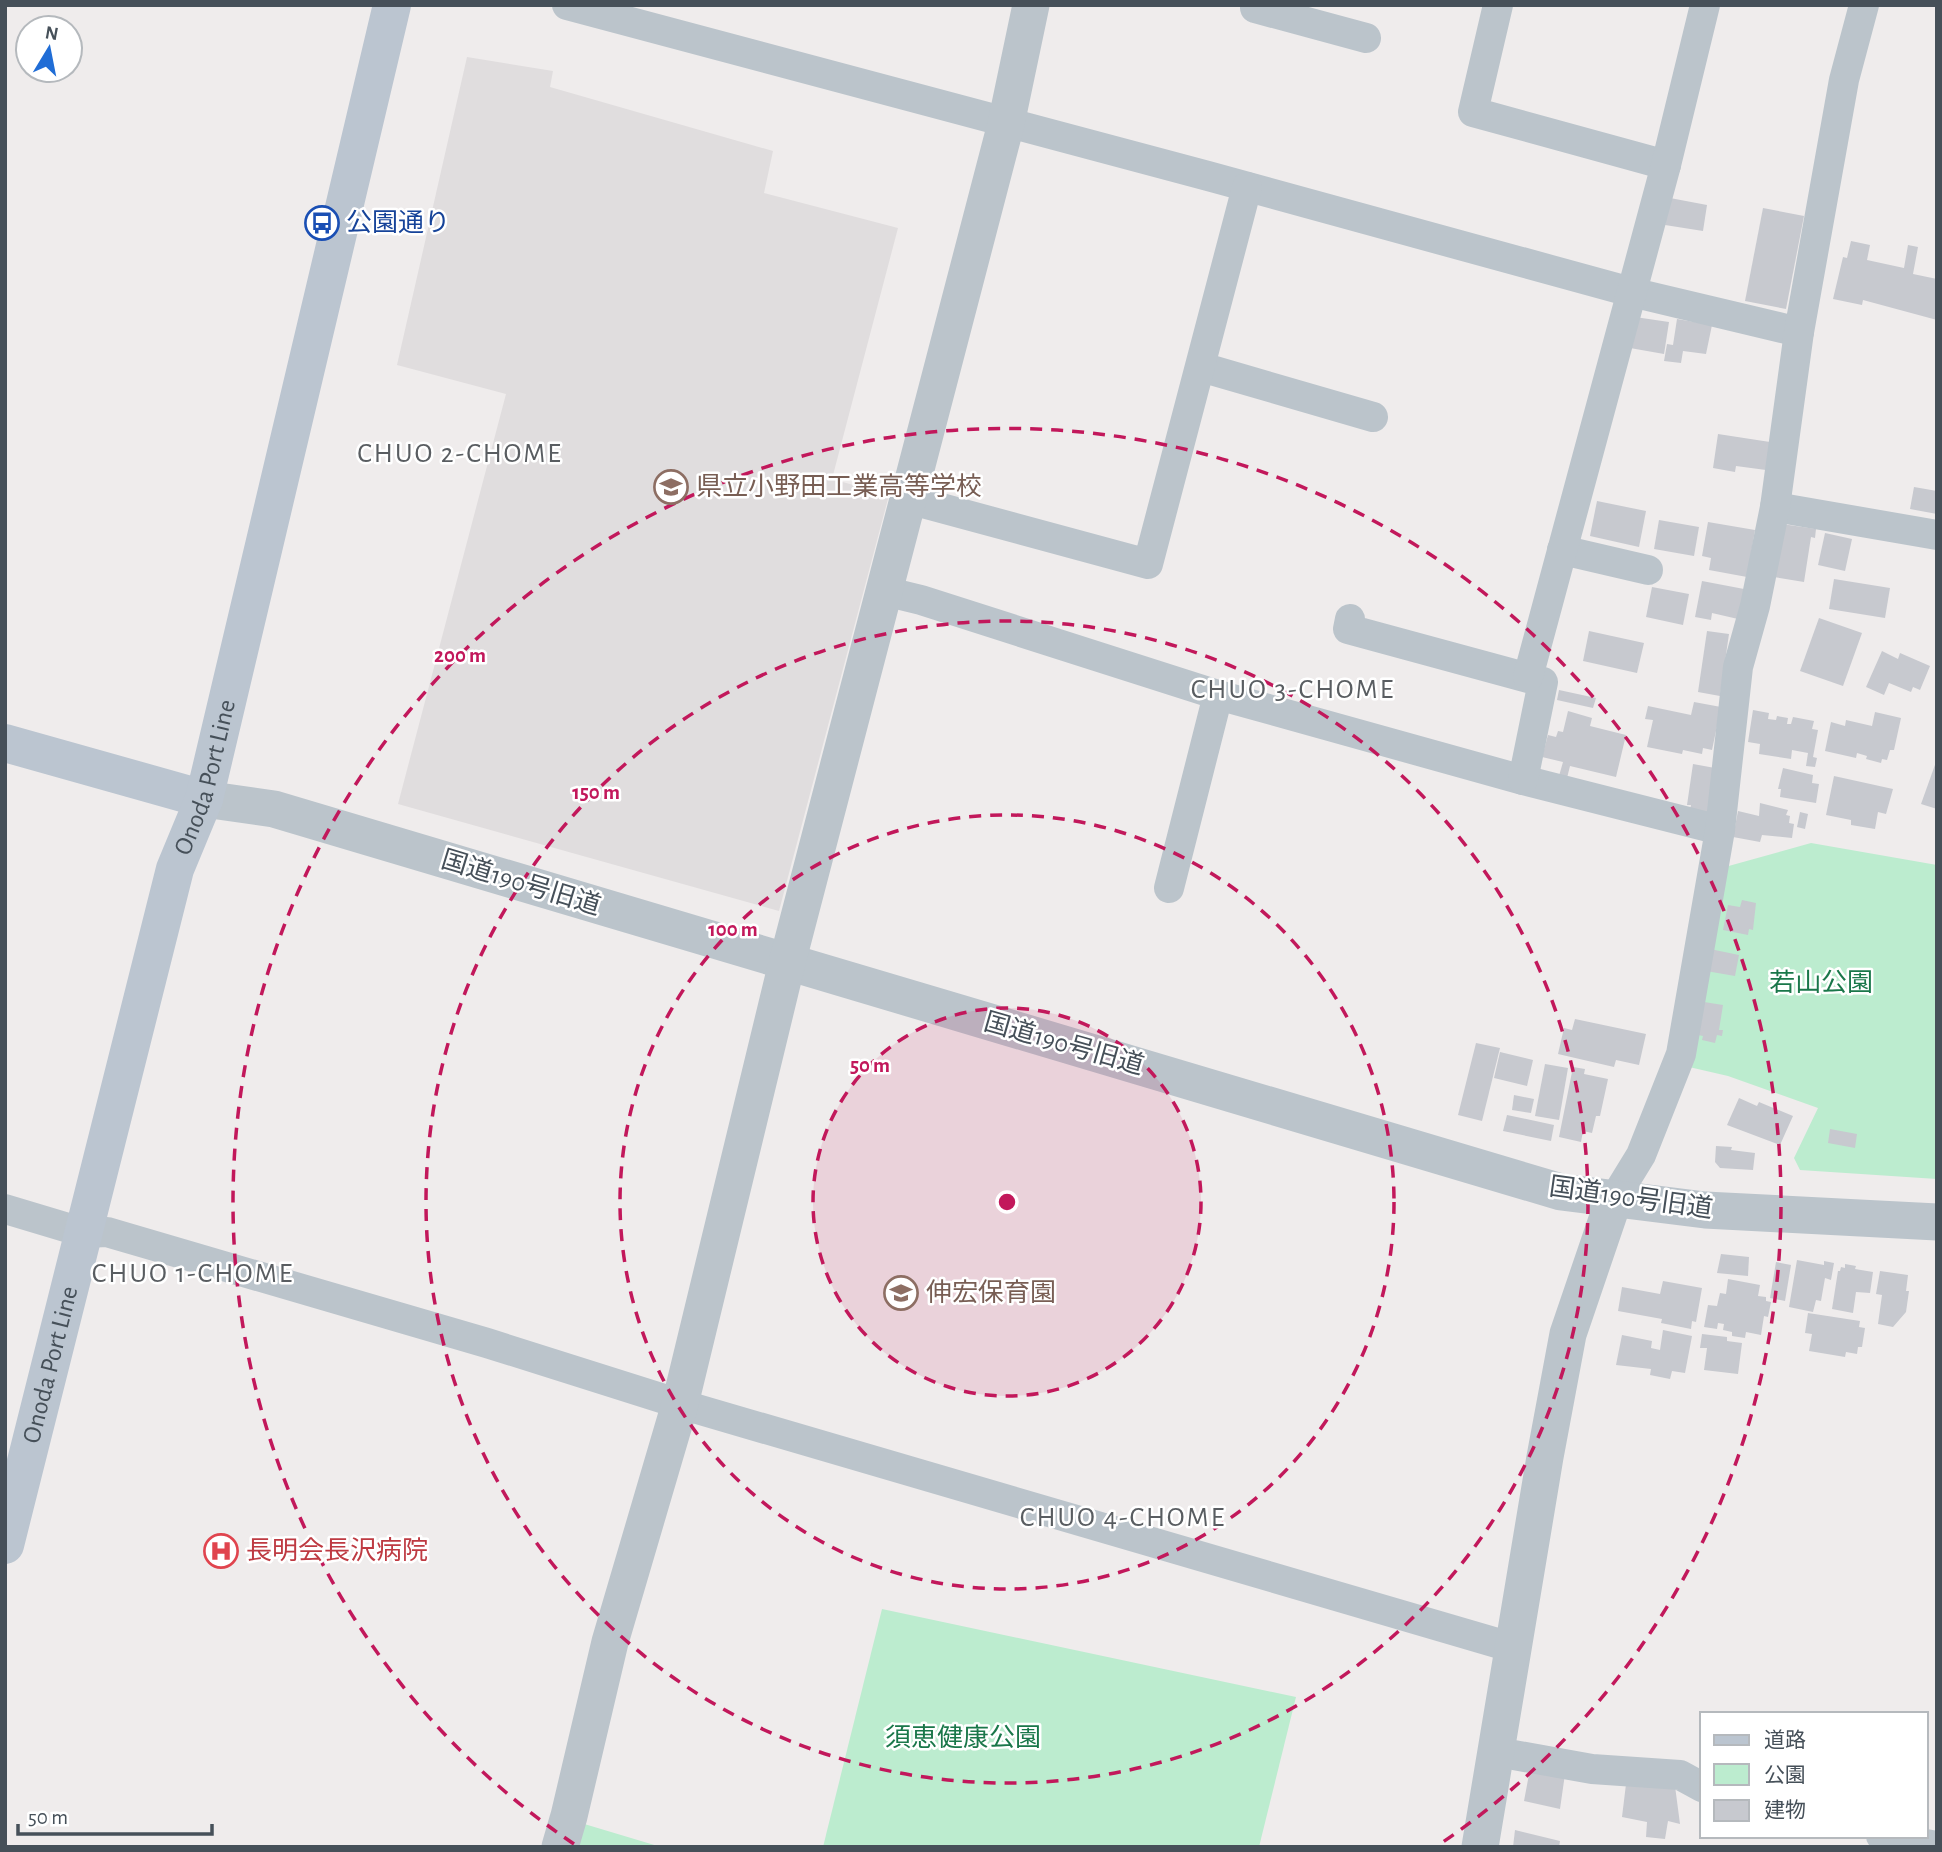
<svg xmlns="http://www.w3.org/2000/svg" width="1942" height="1852" font-family="'Alegreya Sans','Noto Sans JP',sans-serif">
	<rect width="100%" height="100%" fill="#efecec"/>
	<!-- education -->
	<polygon fill="#e0ddde" points="467,57 553,71 550,87 773,151 764,193 898,228 832,479 889,495 779,911 398,804 506,394 397,365"/>
	<!-- green -->
	<g fill="#bceccf">
		<polygon points="1811,843 1937,865 1937,1179 1800,1170 1794,1158 1818,1108 1728,1076 1689,1067 1725,867"/>
		<polygon points="882,1609 1296,1697 1259,1847 823,1847"/>
		<polygon points="581,1823 661,1847 575,1847"/>
	</g>
	<!-- building -->
	<g fill="#c7c9cf">
		<polygon points="1670,198 1707,205 1703,231 1665,225"/>
		<polygon points="1763,208 1804,216 1786,309 1745,301"/>
		<polygon points="1851,241 1870,245 1867,260 1904,268 1908,245 1918,247 1913,274 1937,279 1937,320 1863,300 1862,305 1833,299 1843,257 1847,258"/>
		<polygon points="1635,317 1669,322 1664,354 1630,348"/>
		<polygon points="1677,319 1712,325 1706,354 1683,351 1681,363 1664,361 1667,344 1673,345"/>
		<polygon points="1718,434 1770,442 1766,470 1736,466 1735,472 1713,468"/>
		<polygon points="1914,487 1937,491 1937,514 1910,509"/>
		<polygon points="1597,501 1646,511 1639,547 1590,536"/>
		<polygon points="1659,520 1699,527 1694,556 1654,549"/>
		<polygon points="1708,522 1755,530 1747,577 1709,570 1711,558 1702,556"/>
		<polygon points="1782,524 1816,529 1815,538 1811,537 1804,582 1774,577"/>
		<polygon points="1825,533 1852,539 1845,571 1818,565"/>
		<polygon points="1834,579 1890,588 1885,618 1829,609"/>
		<polygon points="1702,581 1744,589 1738,619 1712,613 1711,620 1695,617"/>
		<polygon points="1652,587 1689,594 1683,625 1646,617"/>
		<polygon points="1819,618 1862,633 1843,686 1800,671"/>
		<polygon points="1589,631 1644,643 1637,673 1583,661"/>
		<polygon points="1707,631 1729,634 1720,696 1698,692"/>
		<polygon points="1882,651 1898,659 1900,653 1930,666 1920,690 1913,687 1911,692 1889,683 1884,695 1866,687"/>
		<polygon points="1559,690 1596,698 1593,708 1557,700"/>
		<polygon points="1694,702 1721,707 1712,750 1703,748 1702,754 1683,750 1682,754 1647,747 1653,720 1645,719 1648,706 1691,715"/>
		<polygon points="1753,710 1769,713 1768,719 1776,720 1777,716 1788,718 1787,724 1791,724 1793,717 1814,721 1812,729 1818,730 1813,757 1817,758 1815,767 1806,766 1808,753 1792,750 1791,759 1759,754 1760,744 1748,742"/>
		<polygon points="1568,711 1592,718 1590,726 1626,735 1616,777 1570,766 1567,778 1559,776 1563,762 1542,757 1548,735 1556,737 1558,731 1563,732"/>
		<polygon points="1875,712 1901,718 1894,750 1890,750 1887,760 1882,759 1881,763 1866,759 1867,756 1857,753 1856,758 1825,751 1831,722 1845,726 1846,720 1872,726"/>
		<polygon points="1936,762 1937,762 1937,809 1921,804"/>
		<polygon points="1693,764 1715,768 1708,817 1689,815 1691,805 1687,805"/>
		<polygon points="1783,768 1813,775 1812,783 1819,784 1816,803 1780,797 1781,789 1778,789"/>
		<polygon points="1834,776 1893,789 1886,814 1878,812 1875,829 1851,825 1851,820 1826,815"/>
		<polygon points="1760,803 1788,810 1786,815 1790,816 1789,823 1794,824 1792,838 1762,835 1760,842 1733,837 1738,811 1759,816"/>
		<polygon points="1800,812 1808,814 1805,829 1797,827"/>
		<polygon points="1742,900 1756,903 1753,930 1749,929 1748,935 1723,930 1728,905 1740,907"/>
		<polygon points="1710,949 1739,955 1735,976 1706,971"/>
		<polygon points="1704,1002 1723,1005 1719,1030 1723,1030 1722,1036 1717,1035 1715,1043 1702,1040 1703,1036 1698,1035"/>
		<polygon points="1575,1019 1646,1034 1639,1065 1616,1060 1614,1067 1558,1054 1564,1028 1572,1030"/>
		<polygon points="1476,1043 1500,1048 1482,1121 1458,1115"/>
		<polygon points="1500,1052 1533,1060 1527,1086 1494,1078"/>
		<polygon points="1545,1064 1568,1068 1559,1120 1535,1116"/>
		<polygon points="1573,1067 1585,1069 1584,1074 1608,1079 1600,1116 1596,1116 1592,1133 1583,1131 1581,1142 1559,1137"/>
		<polygon points="1514,1095 1534,1099 1531,1113 1512,1110"/>
		<polygon points="1739,1098 1757,1106 1759,1102 1793,1116 1780,1145 1727,1125"/>
		<polygon points="1507,1115 1554,1125 1551,1141 1503,1131"/>
		<polygon points="1830,1129 1857,1134 1855,1148 1828,1143"/>
		<polygon points="1716,1146 1732,1147 1731,1150 1755,1153 1753,1170 1720,1168 1715,1162"/>
		<polygon points="1721,1254 1749,1257 1748,1276 1717,1273"/>
		<polygon points="1797,1260 1824,1265 1824,1261 1834,1263 1831,1280 1825,1278 1821,1301 1816,1300 1813,1312 1789,1307"/>
		<polygon points="1776,1262 1791,1265 1785,1301 1770,1298"/>
		<polygon points="1845,1264 1856,1266 1855,1269 1873,1272 1870,1293 1856,1292 1853,1313 1832,1309 1838,1271 1840,1271 1841,1267 1845,1268"/>
		<polygon points="1880,1271 1908,1275 1906,1291 1909,1291 1906,1312 1893,1327 1878,1324 1882,1295 1876,1294"/>
		<polygon points="1728,1279 1760,1285 1758,1296 1766,1297 1766,1301 1771,1302 1768,1317 1764,1316 1761,1335 1746,1332 1745,1338 1732,1336 1732,1332 1723,1330 1724,1324 1718,1323 1717,1329 1704,1327 1708,1305 1717,1306 1720,1293 1726,1294"/>
		<polygon points="1663,1281 1702,1288 1696,1322 1692,1321 1691,1329 1661,1323 1662,1319 1618,1311 1622,1287 1660,1294"/>
		<polygon points="1808,1313 1860,1321 1859,1327 1865,1328 1862,1347 1858,1347 1857,1354 1846,1352 1845,1357 1809,1351 1812,1334 1805,1333"/>
		<polygon points="1663,1330 1692,1336 1685,1373 1672,1371 1670,1379 1650,1375 1651,1369 1616,1365 1622,1335 1652,1341 1651,1348 1660,1350"/>
		<polygon points="1702,1334 1727,1337 1727,1341 1742,1343 1738,1374 1704,1370 1707,1348 1700,1348"/>
		<polygon points="1530,1769 1565,1774 1560,1809 1524,1801"/>
		<polygon points="1627,1776 1675,1786 1680,1824 1668,1821 1665,1839 1646,1837 1647,1822 1622,1817"/>
		<polygon points="1515,1830 1560,1841 1559,1847 1513,1847"/>
	</g>
	<g fill="none" stroke-linecap="round" stroke-linejoin="round">
		<!-- minor -->
		<g stroke="#bbc4cb" stroke-width="30">
			<polyline points="567,5 1208,176 1631,292 1799,332"/>
			<polyline points="1256,5 1255,8 1366,38"/>
			<polyline points="1498,5 1473,112 1666,165"/>
			<polyline points="1201,367 1373,417"/>
			<polyline points="908,499 1148,564 1247,187"/>
			<polyline points="1775,507 1937,535"/>
			<polyline points="1562,550 1648,570"/>
			<polyline points="884,591 921,600 1218,695 1523,780 1720,830"/>
			<polyline points="1350,619 1348,629 1543,682 1523,780"/>
			<polyline points="1528,677 1666,165 1705,5"/>
			<polyline points="1169,888 1218,695"/>
			<polyline points="1614,1199 1641,1155 1681,1054 1720,830 1738,667 1755,606 1775,507 1799,332 1844,80 1864,5"/>
			<polyline points="5,1209 85,1233 107,1232 487,1343 680,1404 1514,1648"/>
			<polyline points="1497,1752 1592,1769 1680,1775 1702,1787"/>
			<polyline points="1881,1836 1937,1846"/>
		</g>
		<!-- tertiary -->
		<g stroke="#bbc4cb" stroke-width="37">
			<polyline points="204,799 274,809 1561,1192 1705,1210 1937,1222"/>
			<polyline points="560,1847 569,1816 610,1642 680,1404 787,963 1006,124 1031,5"/>
			<polyline points="1480,1847 1545,1457 1568,1334 1614,1199"/>
		</g>
		<!-- secondary -->
		<g stroke="#bbc5d0" stroke-width="38">
			<polyline points="5,743 204,799"/>
			<path id="s1" d="M5 1545 175 869 204 799 392 5"/>
		</g>
	</g>
	<!-- distance rings -->
	<circle cx="1007" cy="1202" r="194" fill="#c2185b" fill-opacity=".12"/>
	<g fill="none" stroke="#c2185b" stroke-width="3.5" stroke-dasharray="12 9">
		<circle cx="1007" cy="1202" r="194"/>
		<circle cx="1007" cy="1202" r="387"/>
		<circle cx="1007" cy="1202" r="581"/>
		<path d="M574 1844A774 774 0 1 1 1440 1844"/>
	</g>
	<!-- icons -->
	<defs>
		<g id="bus-ring" transform="scale(1.75)"><circle r="9.5" fill="#fff" stroke="#1a4fb4" stroke-width="1.5"/><path d="M-5-6H5V4H4V6H2V4H-2V6H-4V4H-5ZM-3.5-4V0h7V-4ZM-3.5 1.2v1.5H-2V1.2ZM2 1.2v1.5H3.5V1.2Z" fill="#1a4fb4"/></g>
		<g id="school-ring" transform="scale(1.75)"><circle r="9.5" fill="#fff" stroke="#8d6e63" stroke-width="1.5"/><path d="M0-5L7-2L0 1L-7-2ZM-4 1L0 2.5L4 1V4Q0 6-4 4Z" fill="#8d6e63"/></g>
		<g id="hospital-ring" transform="scale(1.75)"><circle r="9.5" fill="#fff" stroke="#e0444e" stroke-width="1.5"/><path d="M-5-5h3v3.5h4V-5h3V5h-3V1.5h-4V5h-3Z" fill="#e0444e"/></g>
	</defs>
	<g fill-rule="evenodd">
		<use href="#bus-ring" x="322" y="223"/>
		<use href="#school-ring" x="671" y="487"/>
		<use href="#school-ring" x="901" y="1293"/>
		<use href="#hospital-ring" x="221" y="1551"/>
	</g>
	<g text-anchor="middle" dominant-baseline="central" stroke-width="5" stroke-linejoin="round" paint-order="stroke">
		<!-- transit labels -->
		<g font-size="26" fill="#164399" stroke="#fff" text-anchor="start">
			<text x="346" y="223">公園通り</text>
		</g>
		<!-- education labels -->
		<g font-size="26" fill="#785e54" stroke="#fff" text-anchor="start">
			<text x="696" y="487">県立小野田工業高等学校</text>
			<text x="926" y="1293">伸宏保育園</text>
		</g>
		<!-- street labels -->
		<g font-size="26" fill="#465059" stroke="#fff">
			<text stroke="none"><textPath href="#s1" startOffset="794">Onoda Port Line</textPath></text>
			<text transform="translate(521 883) rotate(17)">国道190号旧道</text>
			<text transform="translate(1064 1044) rotate(16)">国道190号旧道</text>
			<text transform="translate(1631 1198) rotate(8)">国道190号旧道</text>
			<text stroke="none"><textPath href="#s1" startOffset="186">Onoda Port Line</textPath></text>
		</g>
		<!-- park labels -->
		<g font-size="26" fill="#1a774a" stroke="#fff">
			<text x="1821" y="983">若山公園</text>
			<text x="963" y="1738">須恵健康公園</text>
		</g>
		<!-- health labels -->
		<g font-size="26" fill="#be3a42" stroke="#fff" text-anchor="start">
			<text x="246" y="1551">長明会長沢病院</text>
		</g>
		<!-- neighbourhood labels -->
		<g font-size="28" letter-spacing="2" fill="#595d61" stroke="#fff">
			<text x="460" y="454">CHUO 2-CHOME</text>
			<text x="1293" y="690">CHUO 3-CHOME</text>
			<text x="193" y="1274">CHUO 1-CHOME</text>
			<text x="1123" y="1518">CHUO 4-CHOME</text>
		</g>
	</g>
	<circle cx="1007" cy="1202" r="10" fill="#c2185b" stroke="#fff" stroke-width="3.5"/>
	<g font-size="21" text-anchor="middle" font-weight="bold" fill="#c2185b" stroke="#fff" stroke-width="5" stroke-linejoin="round" paint-order="stroke">
		<text x="460" y="662">200 m</text>
		<text x="596" y="799">150 m</text>
		<text x="733" y="936">100 m</text>
		<text x="870" y="1072">50 m</text>
	</g>
	<!-- border -->
	<rect width="1942" height="1852" fill="none" stroke="#465059" stroke-width="14"/>
	<!-- legend -->
	<rect x="1700" y="1712" width="228" height="126" fill="#ffffff" stroke="#b5b9bd" stroke-width="2"/>
	<rect x="1714" y="1735" width="35" height="10" fill="#bbc5d0" stroke="#b5b9bd" stroke-width="2"/>
	<text x="1764" y="1747" font-size="21" fill="#465059">道路</text>
	<rect x="1714" y="1764" width="35" height="21" fill="#bceccf" stroke="#b5b9bd" stroke-width="2"/>
	<text x="1764" y="1782" font-size="21" fill="#465059">公園</text>
	<rect x="1714" y="1800" width="35" height="21" fill="#c7c9cf" stroke="#b5b9bd" stroke-width="2"/>
	<text x="1764" y="1817" font-size="21" fill="#465059">建物</text>
	<!-- north arrow -->
	<g transform="translate(49 49) rotate(10)"><circle r="33" fill="#ffffff" stroke="#b5b9bd" stroke-width="2"/>
	<path d="M0-5L12 26L0 18L-12 26Z" fill="#206dd6"/>
	<text y="-10" font-size="19" font-weight="bold" text-anchor="middle" fill="#465059">N</text>
	</g>
	<!-- scale -->
	<path d="M18 1824v10h194v-10" fill="none" stroke="#465059" stroke-width="3.5"/>
	<text x="28" y="1824" font-size="21" fill="#465059" stroke="#ffffff" stroke-width="5" paint-order="stroke">50 m</text>
</svg>
